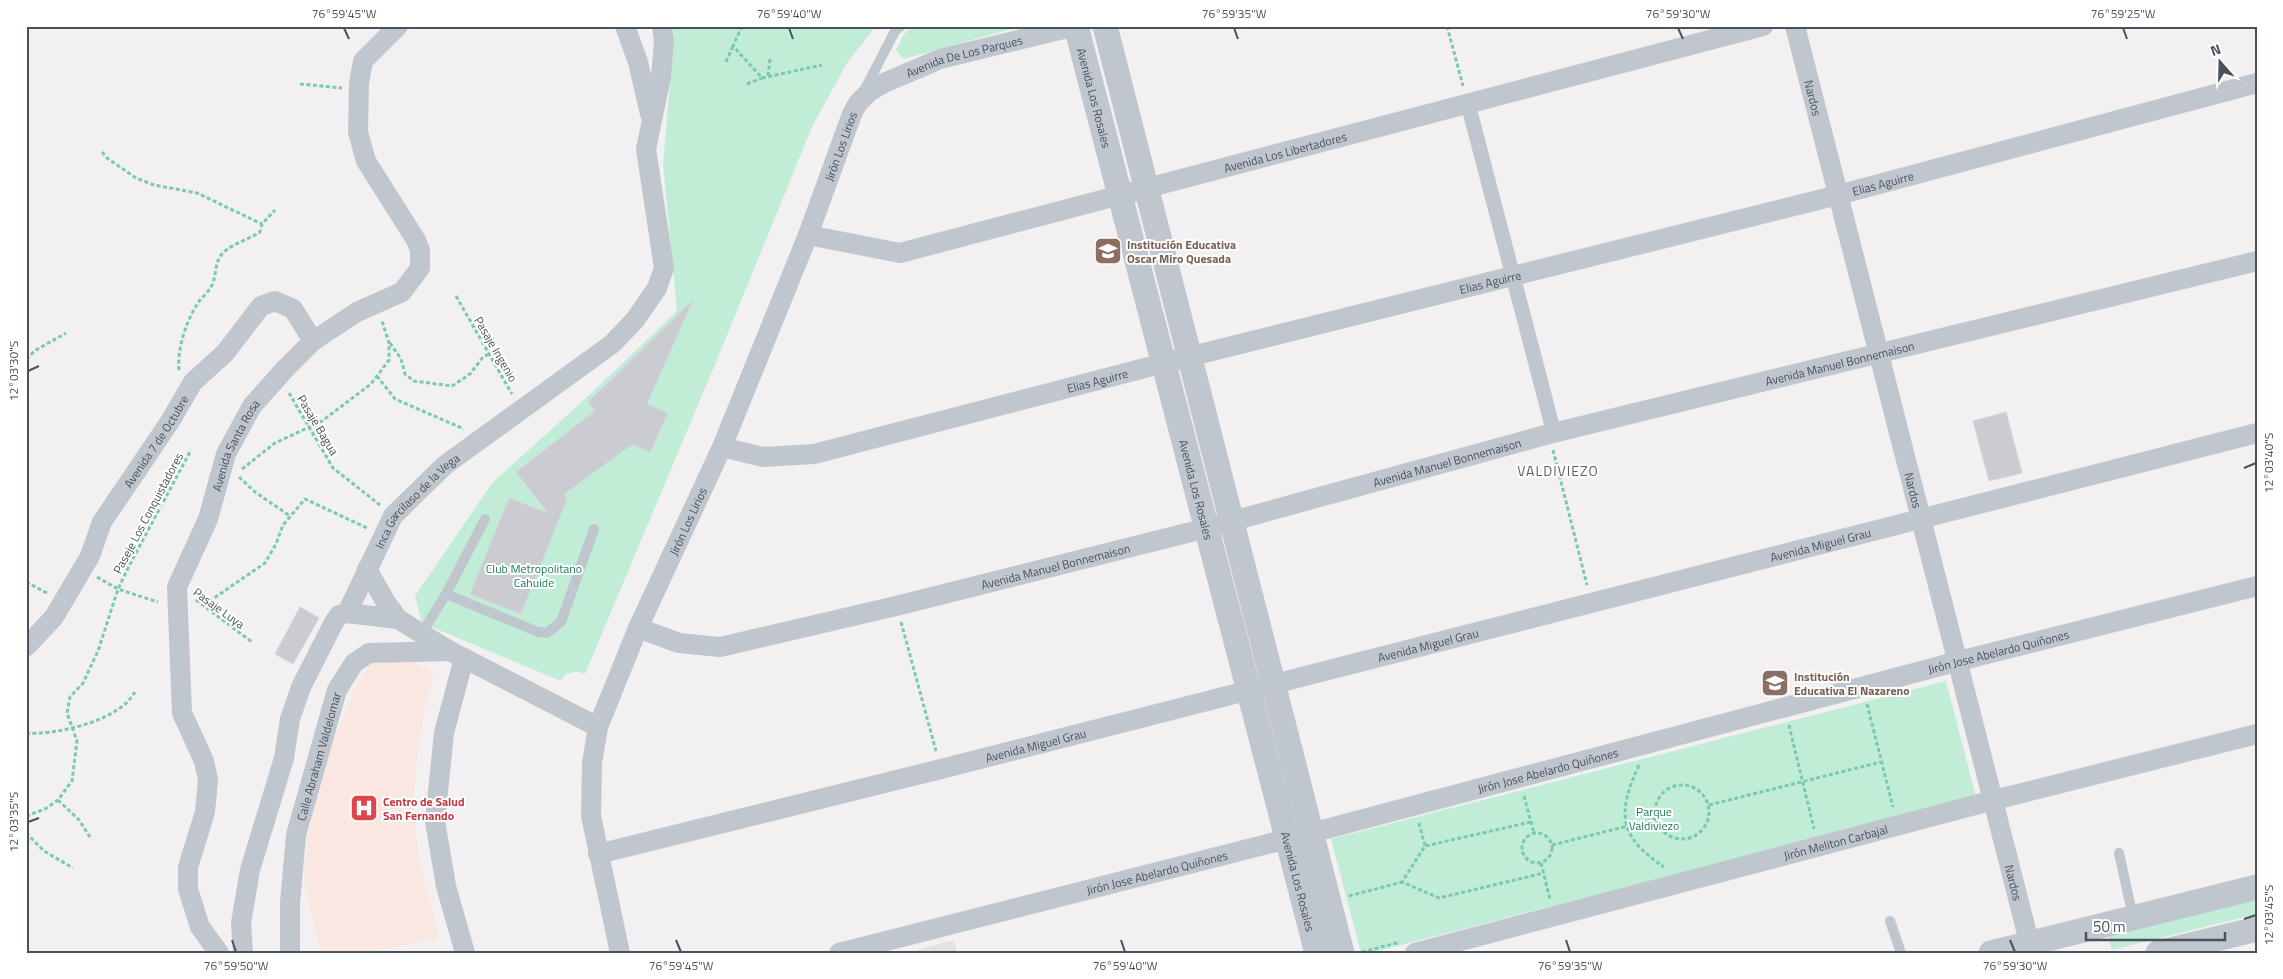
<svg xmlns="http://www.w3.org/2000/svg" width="2283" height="979" font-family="'Titillium Web',sans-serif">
	<rect width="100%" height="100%" fill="#f2f0f0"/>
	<!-- education -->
	<polygon fill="#e3e1e2" points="954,940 957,953 908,953"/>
	<!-- medical -->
	<polygon fill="#fae7e2" points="402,658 434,672 427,699 420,736 414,792 414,812 419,860 439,937 369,953 321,953 304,881 307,844 314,804 332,744 358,681 372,662"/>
	<!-- green -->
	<g fill="#c1edd7">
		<polygon points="673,26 876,26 847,63 812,127 716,362 585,674 576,671 565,675 561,681 422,623 415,596 493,482 585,399 677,311 663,163 674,39"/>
		<polygon points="914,26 1022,26 904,59 896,50 904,34"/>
		<polygon points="1946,681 1976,797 1370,953 1361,953 1331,839"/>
		<polygon points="2257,897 2257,914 2112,950 2108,936"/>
	</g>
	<!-- building -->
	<g fill="#caccd2" stroke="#d4d5db">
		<polygon points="693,300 647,404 668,413 650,452 633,444 564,494 567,499 521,614 470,594 509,498 548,513 516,472 595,411 588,402"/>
		<polygon points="2006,412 2022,473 1989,481 1973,421"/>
		<polygon points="300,607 319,618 293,664 275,654"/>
	</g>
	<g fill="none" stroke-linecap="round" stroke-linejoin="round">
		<!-- path -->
		<g stroke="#7acaac" stroke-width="3" stroke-dasharray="4 2.5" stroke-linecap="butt">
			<polyline points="742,26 733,46 762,78 822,65"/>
			<polyline points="1447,26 1463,86"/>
			<polyline points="726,62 733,46"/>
			<polyline points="768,76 770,59"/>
			<polyline points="300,84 342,88"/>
			<polyline points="747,84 762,78"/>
			<polyline points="102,152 107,158 136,178 154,185 197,193 262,224"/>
			<polyline points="456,296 512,394"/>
			<polyline points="390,343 401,359 405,374 414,381 452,386 470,374 483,357 489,354"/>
			<polyline points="26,359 36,350 66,333"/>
			<path d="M179 370C177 349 186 321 198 303 202 297 209 292 212 285 217 274 214 262 223 253 233 243 248 240 260 232L262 224 275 210"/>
			<polyline points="377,376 395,399 464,429"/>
			<polyline points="289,393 333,468 380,505"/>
			<polyline points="1553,450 1587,585"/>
			<polyline points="242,469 275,443 322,421 371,384 389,360 389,343 382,321"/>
			<polyline points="239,477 255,492 290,516"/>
			<polyline points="97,577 118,589 158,602"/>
			<polyline points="26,582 47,593"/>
			<polyline points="196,600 252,642"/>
			<polyline points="204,605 265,563 276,544 283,525 305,499 367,528"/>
			<polyline points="901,622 936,751"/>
			<polyline points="1867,704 1893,807"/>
			<polyline points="1789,725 1814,829"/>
			<path d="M26 733C55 735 104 723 125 704 129 701 132 696 135 692"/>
			<path d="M1639 765C1617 813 1618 836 1664 867"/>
			<circle cx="1682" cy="812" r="27"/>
			<polyline points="1524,796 1534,833"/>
			<polyline points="58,800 79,820 90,837"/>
			<polyline points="1709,805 1881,762"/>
			<polyline points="26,816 45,809 58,800 72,781 77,741 67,713 70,697 83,683 98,651 118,589 129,566 191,450"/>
			<polyline points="1531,822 1425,846 1402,882 1439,898 1544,873"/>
			<polyline points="1419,823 1425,846"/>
			<circle cx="1537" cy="848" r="15"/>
			<polyline points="26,833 44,851 73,868"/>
			<polyline points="1552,845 1656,819"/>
			<polyline points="1541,863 1550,899"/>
			<polyline points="1349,896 1402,882"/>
			<polyline points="1362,952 1400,942"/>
		</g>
		<!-- service -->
		<g stroke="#bfc6ce" stroke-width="10">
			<polyline points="864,91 895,31 901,26"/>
			<polyline points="446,594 538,632 547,633 561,622 594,529"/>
			<polyline points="422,633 446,594 485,519"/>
			<polyline points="2119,853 2133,917"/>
			<polyline points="1890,921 1901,953"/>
		</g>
		<!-- pedestrian -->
		<polyline stroke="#bfc6ce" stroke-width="15" points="1468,104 1554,433"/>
		<!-- minor -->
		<g stroke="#bfc6ce" stroke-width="20">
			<polyline points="625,26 638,62 650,114"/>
			<path id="s1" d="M1795 26 2032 953"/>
			<path id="s2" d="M808 235 900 253 1763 26"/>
			<path id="s3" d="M722 447 763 457 814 454 1164 363 1838 195 2257 83"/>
			<polyline points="367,569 385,601 398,619"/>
			<polyline points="347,613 398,619 450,651 598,727"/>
			<path id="s4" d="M638 628 679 643 720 647 896 606 1207 528 1549 434 2257 261"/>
			<path id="s5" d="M26 647 54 617 90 556 102 522 169 423 193 382 225 353 261 306 275 301 293 309 313 341"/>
			<polyline points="464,658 444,733 435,821 446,886 465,953"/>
			<path id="s6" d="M598 854 941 769 2257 433"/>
			<path id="s7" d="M219 953 200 927 188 889V867L205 812 208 780 204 761 182 713 177 587 208 519 226 454 252 406 285 369 313 341 357 312 402 292 420 268V250L416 240 366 161 358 132 359 83 363 61 398 26"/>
			<path id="s8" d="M243 953 241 923 250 870 284 758 290 719 301 687 334 622 339 615 347 613 393 516 445 465 612 344 635 320 657 288 664 268 646 149 661 77 664 41 662 26"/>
			<path id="s9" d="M290 953V903L296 835 337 690 354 663 369 653 450 651"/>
			<path id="s10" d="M620 953 591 816 592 763 598 727 638 628 722 447 808 235 852 114 858 103 869 92 884 83 940 59 1076 26"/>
			<path id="s11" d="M839 953 1311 833 1959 661 2257 586"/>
			<path id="s12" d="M1415 953 1994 800 2257 734"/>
		</g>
		<!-- tertiary -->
		<g stroke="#bfc6ce" stroke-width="25">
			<path id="s13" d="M1076 26 1317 953"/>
			<polyline points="1105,26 1342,953"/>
			<polyline points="1991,953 2257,887"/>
			<polyline points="2158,953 2257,929"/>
		</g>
	</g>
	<!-- ticks -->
	<path fill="none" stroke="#49515d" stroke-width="2" d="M344 28 349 39M789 28 793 39M1234 28 1238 39M1678 28 1683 39M2123 28 2127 39M28 371 39 366M2244 468 2256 463M28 822 39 818M2244 919 2256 915M232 940 236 952M676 940 681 952M1121 940 1125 952M1566 940 1570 952M2010 940 2015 952"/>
	<!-- icons -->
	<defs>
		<g id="school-square" transform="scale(1.4375)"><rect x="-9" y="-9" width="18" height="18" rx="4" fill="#8d6e63" stroke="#fff"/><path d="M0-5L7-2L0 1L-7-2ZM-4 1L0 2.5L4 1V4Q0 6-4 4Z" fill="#fff"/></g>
		<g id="hospital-square" transform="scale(1.4375)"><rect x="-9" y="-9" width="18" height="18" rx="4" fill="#e0444e" stroke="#fff"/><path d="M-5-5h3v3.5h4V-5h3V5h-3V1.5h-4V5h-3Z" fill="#fff"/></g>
	</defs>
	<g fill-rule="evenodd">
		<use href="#school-square" x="1108" y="251"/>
		<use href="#school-square" x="1775" y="683"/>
		<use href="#hospital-square" x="364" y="808"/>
	</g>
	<g text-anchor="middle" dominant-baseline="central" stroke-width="4" stroke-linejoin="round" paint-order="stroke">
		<!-- street labels -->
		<g font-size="12" fill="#49515d" stroke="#fff">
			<text stroke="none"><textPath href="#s10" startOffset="1024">Avenida De Los Parques</textPath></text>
			<text stroke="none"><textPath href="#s1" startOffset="74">Nardos</textPath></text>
			<text stroke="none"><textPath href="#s13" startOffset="74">Avenida Los Rosales</textPath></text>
			<text stroke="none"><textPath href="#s10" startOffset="859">Jirón Los Lirios</textPath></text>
			<text stroke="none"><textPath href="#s2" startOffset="492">Avenida Los Libertadores</textPath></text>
			<text stroke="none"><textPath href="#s3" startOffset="1196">Elias Aguirre</textPath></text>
			<text stroke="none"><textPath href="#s3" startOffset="791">Elias Aguirre</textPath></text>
			<text transform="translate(496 349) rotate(60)">Pasaje Ingenio</text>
			<text stroke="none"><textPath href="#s4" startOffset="1240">Avenida Manuel Bonnemaison</textPath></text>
			<text stroke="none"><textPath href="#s3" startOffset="386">Elias Aguirre</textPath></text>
			<text transform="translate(318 425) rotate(59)">Pasaje Bagua</text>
			<text stroke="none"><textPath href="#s5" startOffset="245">Avenida 7 de Octubre</textPath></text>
			<text stroke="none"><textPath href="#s7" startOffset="536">Avenida Santa Rosa</textPath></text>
			<text stroke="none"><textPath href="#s4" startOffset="835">Avenida Manuel Bonnemaison</textPath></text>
			<text stroke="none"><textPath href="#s13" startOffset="479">Avenida Los Rosales</textPath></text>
			<text stroke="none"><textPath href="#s1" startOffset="479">Nardos</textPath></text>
			<text stroke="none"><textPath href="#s8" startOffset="498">Inca Garcilaso de la Vega</textPath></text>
			<text transform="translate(148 513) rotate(-62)">Paseje Los Conquistadores</text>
			<text stroke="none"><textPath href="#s10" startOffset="454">Jirón Los Lirios</textPath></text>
			<text stroke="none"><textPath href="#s6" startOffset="1261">Avenida Miguel Grau</textPath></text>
			<text stroke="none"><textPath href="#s4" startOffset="430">Avenida Manuel Bonnemaison</textPath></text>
			<text transform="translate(219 608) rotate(36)">Pasaje Luya</text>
			<text stroke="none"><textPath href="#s6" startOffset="856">Avenida Miguel Grau</textPath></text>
			<text stroke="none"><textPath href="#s11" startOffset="1198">Jirón Jose Abelardo Quiñones</textPath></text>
			<text stroke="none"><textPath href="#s6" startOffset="451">Avenida Miguel Grau</textPath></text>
			<text stroke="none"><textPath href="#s9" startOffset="200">Calle Abraham Valdelomar</textPath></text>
			<text stroke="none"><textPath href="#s11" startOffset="732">Jirón Jose Abelardo Quiñones</textPath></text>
			<text stroke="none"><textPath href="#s12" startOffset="435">Jirón Meliton Carbajal</textPath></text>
			<text stroke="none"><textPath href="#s11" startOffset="328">Jirón Jose Abelardo Quiñones</textPath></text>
			<text stroke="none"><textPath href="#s13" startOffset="884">Avenida Los Rosales</textPath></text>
			<text stroke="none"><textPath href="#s1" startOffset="884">Nardos</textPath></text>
		</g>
		<!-- education labels -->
		<g font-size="12" font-weight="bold" fill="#785e54" stroke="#fff" text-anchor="start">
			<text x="1127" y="244">Institución Educativa<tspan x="1127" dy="14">Oscar Miro Quesada</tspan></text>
			<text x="1794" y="676">Institución<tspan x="1794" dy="14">Educativa El Nazareno</tspan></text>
		</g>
		<!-- park labels -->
		<g font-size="12" fill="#1b7c57" stroke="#fff">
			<text x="534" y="568">Club Metropolitano<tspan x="534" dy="14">Cahuide</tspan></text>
			<text x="1654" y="811">Parque<tspan x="1654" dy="14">Valdiviezo</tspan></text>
		</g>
		<!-- health labels -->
		<g font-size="12" font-weight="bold" fill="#be3a42" stroke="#fff" text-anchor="start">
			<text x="383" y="801">Centro de Salud<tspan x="383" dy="14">San Fernando</tspan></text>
		</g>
		<!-- neighbourhood labels -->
		<g font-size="14" letter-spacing="1" fill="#5d5f65" stroke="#fff">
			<text x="1558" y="470">VALDIVIEZO</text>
		</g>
	</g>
	<!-- border -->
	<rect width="2283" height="979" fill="none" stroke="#ffffff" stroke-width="55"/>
	<!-- north arrow -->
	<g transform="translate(2220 62) rotate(340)" stroke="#ffffff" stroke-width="4" paint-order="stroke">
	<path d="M0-4L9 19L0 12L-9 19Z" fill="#49515d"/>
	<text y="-8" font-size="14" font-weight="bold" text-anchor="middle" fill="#49515d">N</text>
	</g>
	<!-- scale -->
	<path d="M2086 932v8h139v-8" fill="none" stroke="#49515d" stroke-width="2.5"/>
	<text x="2093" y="932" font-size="15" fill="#49515d" stroke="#ffffff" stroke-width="4" paint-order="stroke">50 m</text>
	<rect x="28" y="28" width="2228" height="924" fill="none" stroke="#49515d" stroke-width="2"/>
	<g font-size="12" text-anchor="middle" fill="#49515d">
		<text x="344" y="18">76°59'45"W</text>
		<text x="789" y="18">76°59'40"W</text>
		<text x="1234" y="18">76°59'35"W</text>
		<text x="1678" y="18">76°59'30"W</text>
		<text x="2123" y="18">76°59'25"W</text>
		<text transform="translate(14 371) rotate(-90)" y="4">12°03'30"S</text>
		<text transform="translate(2269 463) rotate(-90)" y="4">12°03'40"S</text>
		<text transform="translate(14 822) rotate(-90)" y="4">12°03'35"S</text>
		<text transform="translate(2269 915) rotate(-90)" y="4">12°03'45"S</text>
		<text x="236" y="970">76°59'50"W</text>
		<text x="681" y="970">76°59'45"W</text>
		<text x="1125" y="970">76°59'40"W</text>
		<text x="1570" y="970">76°59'35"W</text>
		<text x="2015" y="970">76°59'30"W</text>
	</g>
</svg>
